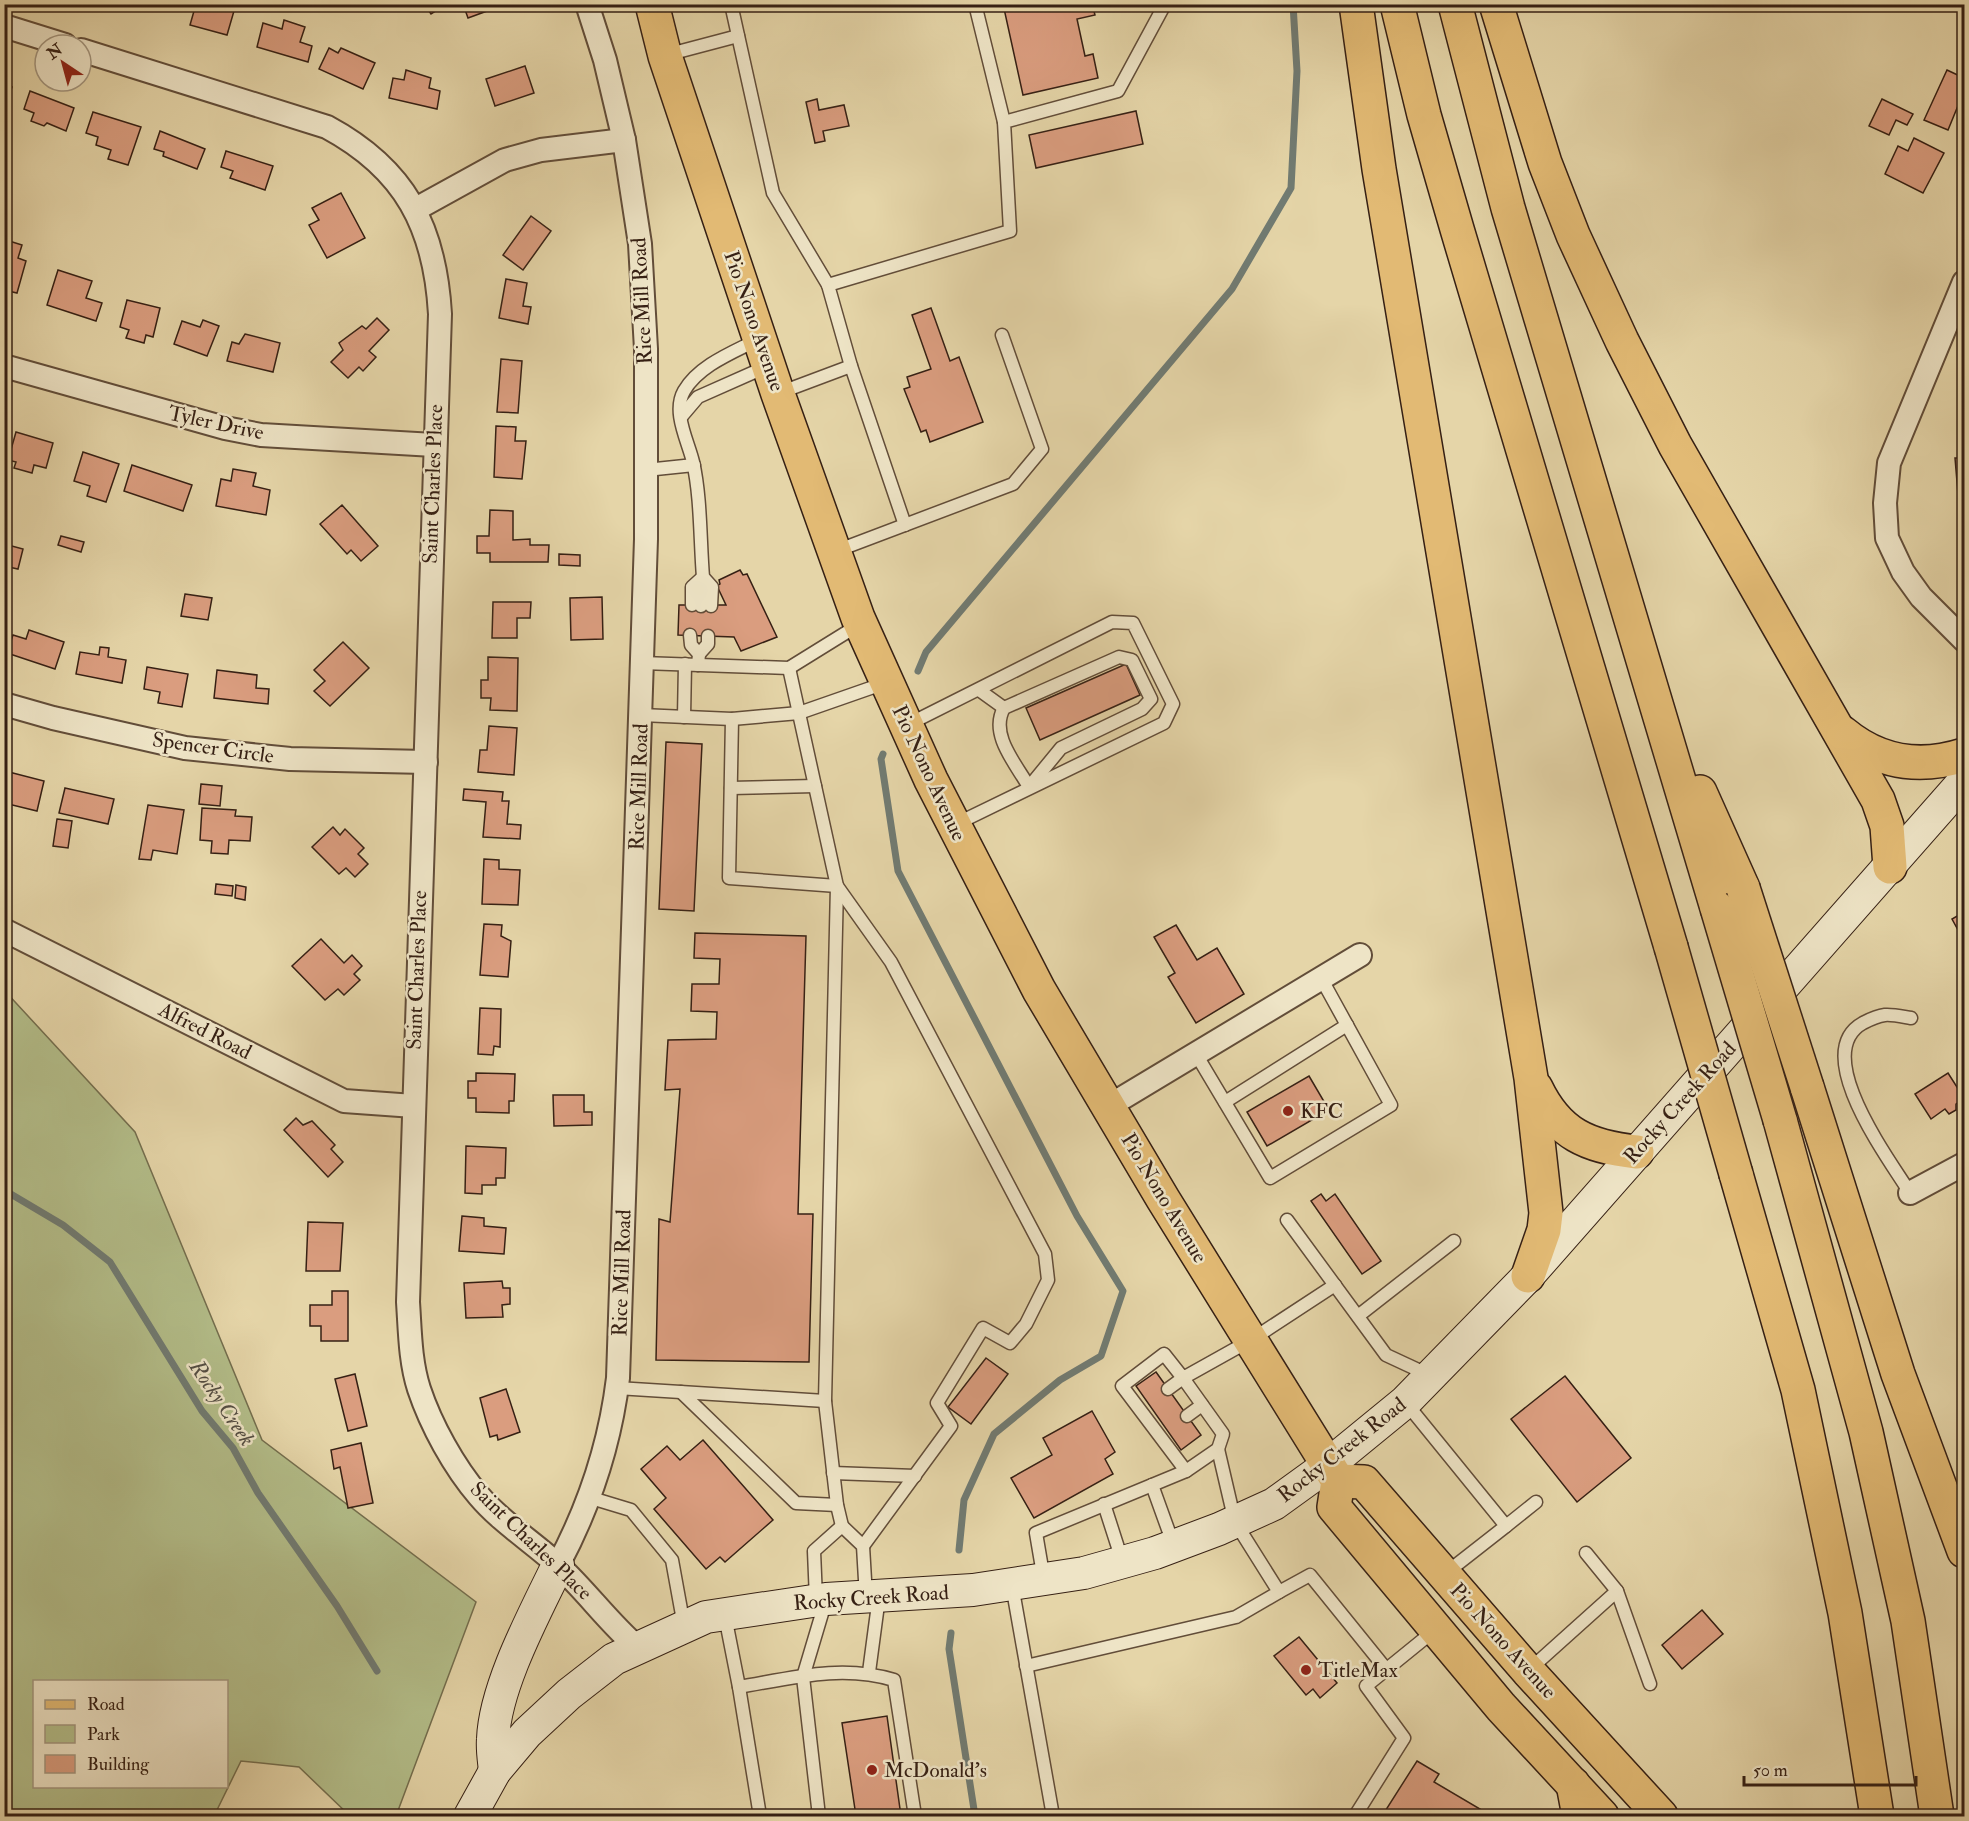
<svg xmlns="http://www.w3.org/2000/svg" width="1969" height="1821" font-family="'IM FELL Double Pica',serif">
	<rect width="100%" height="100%" fill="#e5d5a8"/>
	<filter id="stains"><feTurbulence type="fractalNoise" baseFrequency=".00333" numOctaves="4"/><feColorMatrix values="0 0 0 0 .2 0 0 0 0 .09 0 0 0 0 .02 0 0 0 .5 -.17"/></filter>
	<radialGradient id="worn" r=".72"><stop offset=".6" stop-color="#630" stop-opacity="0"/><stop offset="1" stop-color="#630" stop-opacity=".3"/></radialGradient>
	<!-- green -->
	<path fill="#b3bd89" stroke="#746e4e" stroke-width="1.5" fill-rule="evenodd" d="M4 990 135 1132 262 1440 476 1602 396 1816H350L299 1767 241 1761 214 1816H5ZM34 1682H226V1786H34Z"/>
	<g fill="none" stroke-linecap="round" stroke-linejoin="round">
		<!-- stream -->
		<g stroke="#717b72" stroke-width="7">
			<polyline points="918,671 926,652 1232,289 1291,188 1297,71 1293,4"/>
			<polyline points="883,754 881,759 898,871 1077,1216 1123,1291 1101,1356 1060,1380 994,1434 964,1500 959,1550"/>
			<polyline points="4,1190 63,1225 110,1262 202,1411 233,1448 258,1493 337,1606 377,1671"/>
			<polyline points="951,1633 949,1649 975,1816"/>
		</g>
	</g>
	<!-- building -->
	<g fill="#da9d7f" stroke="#362014" stroke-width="1.5">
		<polygon points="196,4 236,4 227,35 190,25"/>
		<polygon points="418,4 441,4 442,7 431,14 425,5 420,8"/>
		<polygon points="463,4 494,4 485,8 487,11 468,18"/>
		<polygon points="1003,4 1092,4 1095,15 1077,19 1085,56 1093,54 1098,78 1023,95"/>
		<polygon points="284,20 305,27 300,42 312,46 308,62 257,47 263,23 282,29"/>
		<polygon points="329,48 338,53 341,48 375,63 363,89 319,69"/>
		<polygon points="525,66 534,93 495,106 486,79"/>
		<polygon points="406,70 431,78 429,88 440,91 437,109 389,98 393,78 404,80"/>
		<polygon points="1947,70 1964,78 1964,91 1948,130 1924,120"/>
		<polygon points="4,84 12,87 4,109"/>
		<polygon points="30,91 74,108 66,131 47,123 44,126 31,121 34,113 24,109"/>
		<polygon points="817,99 819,110 844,105 849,126 823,131 825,141 815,143 806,102"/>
		<polygon points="1882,99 1913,114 1907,125 1896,120 1889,135 1869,126"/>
		<polygon points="1136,111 1143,144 1036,168 1029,135"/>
		<polygon points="93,112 141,127 128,165 108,159 111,150 96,145 98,137 86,133"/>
		<polygon points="160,131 205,149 197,169 163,156 164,152 154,149"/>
		<polygon points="1914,138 1944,153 1923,193 1885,174 1898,146 1908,151"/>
		<polygon points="226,151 273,166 265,190 230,178 233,171 221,167"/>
		<polygon points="341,193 365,238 327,258 309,225 319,220 312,208"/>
		<polygon points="531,216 551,231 523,270 503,255"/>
		<polygon points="6,240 22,245 18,258 26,261 17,293 4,290"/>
		<polygon points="58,270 92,281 86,298 102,303 96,321 47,305"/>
		<polygon points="506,279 527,283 523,306 531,307 528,324 499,318"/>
		<polygon points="127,300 160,308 153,337 146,335 144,343 126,338 129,330 120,327"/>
		<polygon points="931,308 950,361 959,357 983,422 930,442 926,430 921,432 904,389 910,387 907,377 931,369 912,315"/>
		<polygon points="377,318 389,330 369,351 376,357 363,371 359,367 348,378 331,362 343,350 339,343 362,326 366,329"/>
		<polygon points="203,320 219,326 207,356 174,344 182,321 200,327"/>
		<polygon points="245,334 280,343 273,372 227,361 232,342 239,344"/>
		<polygon points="501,359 522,361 518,413 497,412"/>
		<polygon points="496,426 516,427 515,441 526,441 522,479 494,477"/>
		<polygon points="16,432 53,443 46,468 34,465 32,473 14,468 16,462 8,460"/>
		<polygon points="83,452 119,464 106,502 87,496 90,486 74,481"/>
		<polygon points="1955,458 1964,458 1964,506 1959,506"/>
		<polygon points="132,465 192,485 183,511 124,491"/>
		<polygon points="233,469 256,473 253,486 270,490 266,515 216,506 221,479 231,481"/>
		<polygon points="342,505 378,546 361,561 351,550 347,554 320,524"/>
		<polygon points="490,510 513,511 513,540 530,539 530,545 549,545 548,562 490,562 490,553 477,553 477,536 489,536"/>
		<polygon points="61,536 84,542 81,552 58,545"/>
		<polygon points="8,545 23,549 18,569 4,566"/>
		<polygon points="559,554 580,555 580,566 559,565"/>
		<polygon points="740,570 743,575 747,574 777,637 741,651 734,637 678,635 679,605 726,605 717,586 720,584 719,580"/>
		<polygon points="185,594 212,598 208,620 181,616"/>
		<polygon points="602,597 603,639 571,640 570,598"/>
		<polygon points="493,602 531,602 530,618 517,618 517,638 492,638"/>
		<polygon points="29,630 64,642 55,669 7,653 13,635 26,639"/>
		<polygon points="343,642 369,668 330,706 314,691 325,681 314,670"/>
		<polygon points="100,647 109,648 108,657 126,660 122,683 76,674 80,652 99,655"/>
		<polygon points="488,657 518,658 517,711 490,710 491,698 481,698 481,680 488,680"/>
		<polygon points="1126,664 1140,695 1040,740 1026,708"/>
		<polygon points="147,667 188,674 182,707 158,703 160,692 144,689"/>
		<polygon points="217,670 257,675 256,688 269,689 268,704 214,698"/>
		<polygon points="489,726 517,728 514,775 478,772 480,750 487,750"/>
		<polygon points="666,742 702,744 694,911 659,909"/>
		<polygon points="9,772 44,781 37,811 4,803"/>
		<polygon points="201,784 222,786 220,806 199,804"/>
		<polygon points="65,788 114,799 108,824 59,813"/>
		<polygon points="464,789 503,792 502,801 509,801 507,824 521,825 520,839 483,837 486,802 463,800"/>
		<polygon points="148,805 184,810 177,854 153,850 151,860 139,859"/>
		<polygon points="202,808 236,810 235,816 252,817 250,841 229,840 228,854 211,853 212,841 200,840"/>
		<polygon points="57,819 72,821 68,848 53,846"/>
		<polygon points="333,827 340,835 345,829 364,848 358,854 368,864 355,877 346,868 339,874 312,847"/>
		<polygon points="484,859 499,860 499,869 520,870 518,905 482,904"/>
		<polygon points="216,884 233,886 232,896 215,894"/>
		<polygon points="236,885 246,887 245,900 235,898"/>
		<polygon points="1964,912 1964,941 1952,919"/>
		<polygon points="484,924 502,925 501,936 511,941 508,977 480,975"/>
		<polygon points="1176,925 1197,960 1217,948 1244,994 1196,1023 1168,977 1175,973 1154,937"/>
		<polygon points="695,933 806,936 798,1214 813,1214 809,1362 656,1360 659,1219 670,1222 680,1089 665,1090 668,1040 716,1039 717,1012 691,1011 692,984 719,984 720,959 694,958"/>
		<polygon points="321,939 344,963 352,955 362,966 354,974 360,980 344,995 338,989 325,1000 292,966"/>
		<polygon points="480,1008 501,1009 500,1047 494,1046 493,1055 478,1054"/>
		<polygon points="476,1073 515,1074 514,1101 509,1101 509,1113 476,1112 476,1098 468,1098 468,1081 476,1081"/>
		<polygon points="1948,1073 1964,1098 1956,1104 1956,1110 1949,1114 1945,1109 1931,1119 1915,1094"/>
		<polygon points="1309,1076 1329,1110 1267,1146 1247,1112"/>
		<polygon points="553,1095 584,1095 584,1112 592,1112 592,1125 554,1126"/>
		<polygon points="296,1118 303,1125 312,1121 335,1145 331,1149 343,1162 328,1177 284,1130"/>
		<polygon points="466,1146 506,1148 505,1178 496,1178 496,1185 482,1185 482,1194 465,1193"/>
		<polygon points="1321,1194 1326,1201 1335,1194 1381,1261 1362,1274 1311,1201"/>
		<polygon points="462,1216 484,1218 484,1226 506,1228 504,1254 459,1251"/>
		<polygon points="308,1222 343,1223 340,1271 306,1271"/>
		<polygon points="502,1281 503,1288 510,1288 510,1304 502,1305 503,1317 466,1318 464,1283"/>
		<polygon points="332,1291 348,1291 348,1341 321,1341 321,1326 310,1326 310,1305 332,1305"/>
		<polygon points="986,1358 1008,1374 971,1424 948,1407"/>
		<polygon points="1156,1372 1201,1435 1181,1450 1136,1386"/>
		<polygon points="355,1374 367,1426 348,1431 335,1379"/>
		<polygon points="1565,1376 1631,1458 1577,1502 1511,1419"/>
		<polygon points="506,1389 520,1432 498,1440 497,1435 490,1437 480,1398"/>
		<polygon points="1092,1411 1115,1452 1105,1459 1113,1474 1034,1518 1011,1478 1052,1455 1043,1438"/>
		<polygon points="703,1440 773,1520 725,1562 720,1557 706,1569 654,1509 666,1498 641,1469 667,1446 680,1460"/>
		<polygon points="361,1443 373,1503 348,1508 340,1467 334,1469 331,1450"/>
		<polygon points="1702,1610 1723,1634 1682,1669 1662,1645"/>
		<polygon points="1299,1637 1337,1683 1320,1698 1313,1689 1306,1695 1274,1656"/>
		<polygon points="887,1716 901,1816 856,1816 842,1723"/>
		<polygon points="1417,1761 1439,1774 1434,1782 1480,1809 1476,1816 1382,1816"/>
	</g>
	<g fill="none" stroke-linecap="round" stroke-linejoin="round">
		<!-- lane casing -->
		<g stroke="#624d39" stroke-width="15">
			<g id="lane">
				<polyline points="731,4 773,193 828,285"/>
				<polyline points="975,4 1004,122"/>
				<polyline points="666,55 738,36"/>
				<polyline points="779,393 851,366"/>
				<polyline points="681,417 698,397 768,366"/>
				<polyline points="646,470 694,465"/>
				<polyline points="905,525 851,366 828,285 1010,231 1004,122 1118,91 1165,4"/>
				<polyline points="836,551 1013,484 1042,449 1002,335"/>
				<polyline points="692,605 692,587 703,577 701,606"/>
				<path d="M711 606 712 587 703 577C700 541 701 497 693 462 688 441 672 412 684 391 699 365 734 352 759 339"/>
				<polyline points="690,635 691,645 699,654 698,665"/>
				<polyline points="699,654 708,644 708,636"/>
				<path d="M1119 657 1132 660 1151 699 1142 709 1061 748 1029 787C1016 764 989 734 1004 708Z"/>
				<polyline points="642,663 789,668 860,624"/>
				<polyline points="789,668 837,886 825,1401 837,1505 842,1526"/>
				<polyline points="979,690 1004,708"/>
				<polyline points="641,715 732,719 799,713 885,683"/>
				<polyline points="684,717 685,664"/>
				<polyline points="732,719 729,878 837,886 891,962 1045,1254 1048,1280 1026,1324 1010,1343 983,1328 937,1403 951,1426 863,1546"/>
				<polyline points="907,725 1112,622 1133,623 1173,704 1164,723 954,825"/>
				<polyline points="731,788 815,786"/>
				<polyline points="1196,1054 1270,1178 1391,1105 1321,978"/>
				<polyline points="1225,1102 1347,1025"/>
				<path d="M1910 1193C1889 1159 1809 1053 1863 1023 1884 1012 1888 1014 1911 1018"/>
				<polyline points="1287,1220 1386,1355 1429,1375"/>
				<polyline points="1358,1316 1454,1241"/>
				<polyline points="617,1388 825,1401"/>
				<polyline points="1168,1389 1183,1378 1223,1434 1218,1449 1186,1471"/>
				<polyline points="681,1392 796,1503 837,1505"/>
				<polyline points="1406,1403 1506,1526 1446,1573"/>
				<polyline points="1187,1416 1202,1405"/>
				<polyline points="833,1473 915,1476"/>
				<polyline points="1152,1485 1174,1546"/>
				<polyline points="588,1497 631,1510 672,1560 684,1626"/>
				<polyline points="1104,1504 1122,1560"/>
				<polyline points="1506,1526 1536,1502"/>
				<polyline points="1586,1553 1617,1591"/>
				<polyline points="1044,1580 1036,1533 1186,1471 1122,1386 1164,1354 1183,1378 1251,1340 1335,1285"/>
				<polyline points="1012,1585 1053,1816"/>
				<polyline points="1279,1592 1310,1575 1386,1669"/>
				<polyline points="816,1599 814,1551 842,1526 863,1546 866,1597"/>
				<path d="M725 1616 739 1687C792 1678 842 1664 894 1680L915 1816"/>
				<polyline points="1026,1666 1236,1617 1279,1592 1235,1522 1218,1449"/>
				<polyline points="1529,1670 1617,1591 1650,1684"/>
				<polyline points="869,1672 879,1597"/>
				<polyline points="739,1687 760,1816"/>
				<polyline points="819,1816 803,1677 826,1600"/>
				<polyline points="1355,1816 1404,1738 1366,1686 1435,1630"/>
			</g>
		</g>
		<!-- street casing -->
		<g stroke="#624d39" stroke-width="26">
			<g id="street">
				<polyline points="4,26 65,45"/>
				<path d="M81 50 327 127C405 169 435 227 440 314L408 1302C410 1331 410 1361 419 1389 431 1425 454 1467 479 1496 502 1523 533 1542 559 1566 587 1592 609 1623 638 1648"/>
				<polyline points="416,209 505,160 541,150 624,140"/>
				<polyline points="1964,282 1889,463 1885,503 1887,538 1903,572 1921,597 1964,640"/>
				<polyline points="4,366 225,428 261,435 434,445"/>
				<polyline points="4,704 53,718 185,748 290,759 426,762"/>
				<polyline points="4,930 344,1101 414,1106"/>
				<polyline points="1109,1106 1360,955"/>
				<polyline points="1910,1193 1964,1164"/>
				<path d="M558 1565C589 1507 610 1444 618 1378L646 539V349L640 244 624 140 605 60 587 4"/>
			</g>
		</g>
		<!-- secondary casing -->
		<g stroke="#362014" stroke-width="34">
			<g id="secondary">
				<path d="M495 1771C494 1761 492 1749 493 1739 495 1686 535 1613 558 1565"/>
				<polyline points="470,1816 495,1771 527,1733 569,1694 614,1659 706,1617 826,1599 973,1590 1084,1573 1155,1553 1219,1529 1274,1504 1328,1465 1405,1402 1528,1276 1964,781"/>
			</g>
		</g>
		<!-- primary casing -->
		<g stroke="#362014" stroke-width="36">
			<g id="primary">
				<polyline points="652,4 665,56 778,394 858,618 931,780 1039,990 1163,1199 1338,1481 1334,1507 1501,1707 1602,1816"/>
				<polyline points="1338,1481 1364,1482 1528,1671 1661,1816"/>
			</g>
		</g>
		<!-- highway casing -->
		<g stroke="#362014" stroke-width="36">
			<g id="highway">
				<polyline points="1356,4 1379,169 1531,1078 1546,1213 1544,1230 1528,1276"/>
				<polyline points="1397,4 1424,115 1457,229 1671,947"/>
				<polyline points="1455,4 1508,208 1717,908"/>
				<polyline points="1496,4 1545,163 1573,235 1622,341 1675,445 1878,800 1887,826 1890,867"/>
				<path d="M1843 733C1879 763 1920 769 1964 755"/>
				<polyline points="1700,792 1743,888"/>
				<polyline points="1807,1087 1898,1374 1964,1551"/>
				<path d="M1536 1088C1558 1134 1588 1147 1637 1152"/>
				<polyline points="1780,1120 1866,1432 1908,1621 1937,1816"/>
				<polyline points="1736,1174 1798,1390 1845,1613 1877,1816"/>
				<polyline points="1573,1784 1579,1816"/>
			</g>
		</g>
		<!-- lane -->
		<use href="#lane" stroke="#eee4c6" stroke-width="12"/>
		<!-- street -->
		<use href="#street" stroke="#eee4c6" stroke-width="22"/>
		<!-- secondary -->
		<use href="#secondary" stroke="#eee4c6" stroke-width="32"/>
		<!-- primary -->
		<use href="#primary" stroke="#e2ba74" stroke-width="33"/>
		<!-- highway -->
		<use href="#highway" stroke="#e2ba74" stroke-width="33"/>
		<!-- highway-bridge casing -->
		<g stroke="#362014" stroke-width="36" stroke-linecap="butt">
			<g id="highway-bridge">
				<polyline points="1743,888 1807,1087"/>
				<polyline points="1717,908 1780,1120"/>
				<polyline points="1671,947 1736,1174"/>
			</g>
		</g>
		<!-- highway-bridge -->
		<use href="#highway-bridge" stroke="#e2ba74" stroke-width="33"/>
	</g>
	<!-- markers -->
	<g fill="#8f2418" stroke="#eee4c6" stroke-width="2">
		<circle cx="1288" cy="1111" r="6"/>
		<circle cx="1306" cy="1670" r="6"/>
		<circle cx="872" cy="1770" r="6"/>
	</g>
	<g text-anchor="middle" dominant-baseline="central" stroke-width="5" stroke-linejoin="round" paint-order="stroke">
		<!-- street labels -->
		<g font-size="21" fill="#362014" stroke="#eee4c6">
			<text transform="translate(642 301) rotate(-93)">Rice Mill Road</text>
			<text transform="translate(754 321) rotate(71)">Pio Nono Avenue</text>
			<text transform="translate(216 423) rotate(12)">Tyler Drive</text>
			<text transform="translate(433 484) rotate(-88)">Saint Charles Place</text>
			<text transform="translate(213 748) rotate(8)">Spencer Circle</text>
			<text transform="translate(929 773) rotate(65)">Pio Nono Avenue</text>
			<text transform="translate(639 787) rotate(-88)">Rice Mill Road</text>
			<text transform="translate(417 970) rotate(-88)">Saint Charles Place</text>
			<text transform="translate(205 1031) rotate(27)">Alfred Road</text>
			<text transform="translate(1680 1103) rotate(-48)">Rocky Creek Road</text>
			<text transform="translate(1164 1198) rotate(59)">Pio Nono Avenue</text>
			<text transform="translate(622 1273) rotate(-88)">Rice Mill Road</text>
			<text transform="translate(1342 1450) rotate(-38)">Rocky Creek Road</text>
			<text transform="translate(531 1541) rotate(44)">Saint Charles Place</text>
			<text transform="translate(871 1598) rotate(-4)">Rocky Creek Road</text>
			<text transform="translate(1503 1641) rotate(48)">Pio Nono Avenue</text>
		</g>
		<!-- poi labels -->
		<g font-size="21" fill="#362014" stroke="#eee4c6" text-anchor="start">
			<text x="1300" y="1111">KFC</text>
			<text x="1318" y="1670">TitleMax</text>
			<text x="884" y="1770">McDonald's</text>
		</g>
		<!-- water labels -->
		<g font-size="22" font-style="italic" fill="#534d43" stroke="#eee4c6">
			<text transform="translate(222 1403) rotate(56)">Rocky Creek</text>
		</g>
	</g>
	<!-- margin -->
	<rect width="1969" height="1821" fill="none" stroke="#e5d5a8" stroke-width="24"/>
	<rect x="6" y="6" width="1957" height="1809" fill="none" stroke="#362014" stroke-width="3"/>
	<rect x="12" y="12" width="1945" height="1797" fill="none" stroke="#362014" stroke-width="1.5"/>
	<!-- legend -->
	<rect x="33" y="1680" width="195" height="108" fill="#eee4c6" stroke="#a4967f" stroke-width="1.5"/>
	<rect x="45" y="1700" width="30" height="9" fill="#e2ba74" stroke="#a4967f" stroke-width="1.5"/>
	<text x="87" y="1710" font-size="18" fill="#362014">Road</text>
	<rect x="45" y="1725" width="30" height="18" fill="#b3bd89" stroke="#a4967f" stroke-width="1.5"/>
	<text x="87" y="1740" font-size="18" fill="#362014">Park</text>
	<rect x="45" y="1755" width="30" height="18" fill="#da9d7f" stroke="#a4967f" stroke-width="1.5"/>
	<text x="87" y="1770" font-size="18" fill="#362014">Building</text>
	<!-- north arrow -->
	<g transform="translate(63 63) rotate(324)"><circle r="28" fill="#eee4c6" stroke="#a4967f" stroke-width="1.5"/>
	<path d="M0-4.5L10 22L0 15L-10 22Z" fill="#8f2418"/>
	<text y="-9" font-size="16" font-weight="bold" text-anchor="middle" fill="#362014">N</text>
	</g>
	<!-- scale -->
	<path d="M1744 1776v9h172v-9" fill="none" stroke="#362014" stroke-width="3"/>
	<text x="1753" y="1776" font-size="18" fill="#362014" stroke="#eee4c6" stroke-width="4.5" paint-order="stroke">50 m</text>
	<rect width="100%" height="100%" filter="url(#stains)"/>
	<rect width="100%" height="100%" fill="url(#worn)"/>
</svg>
